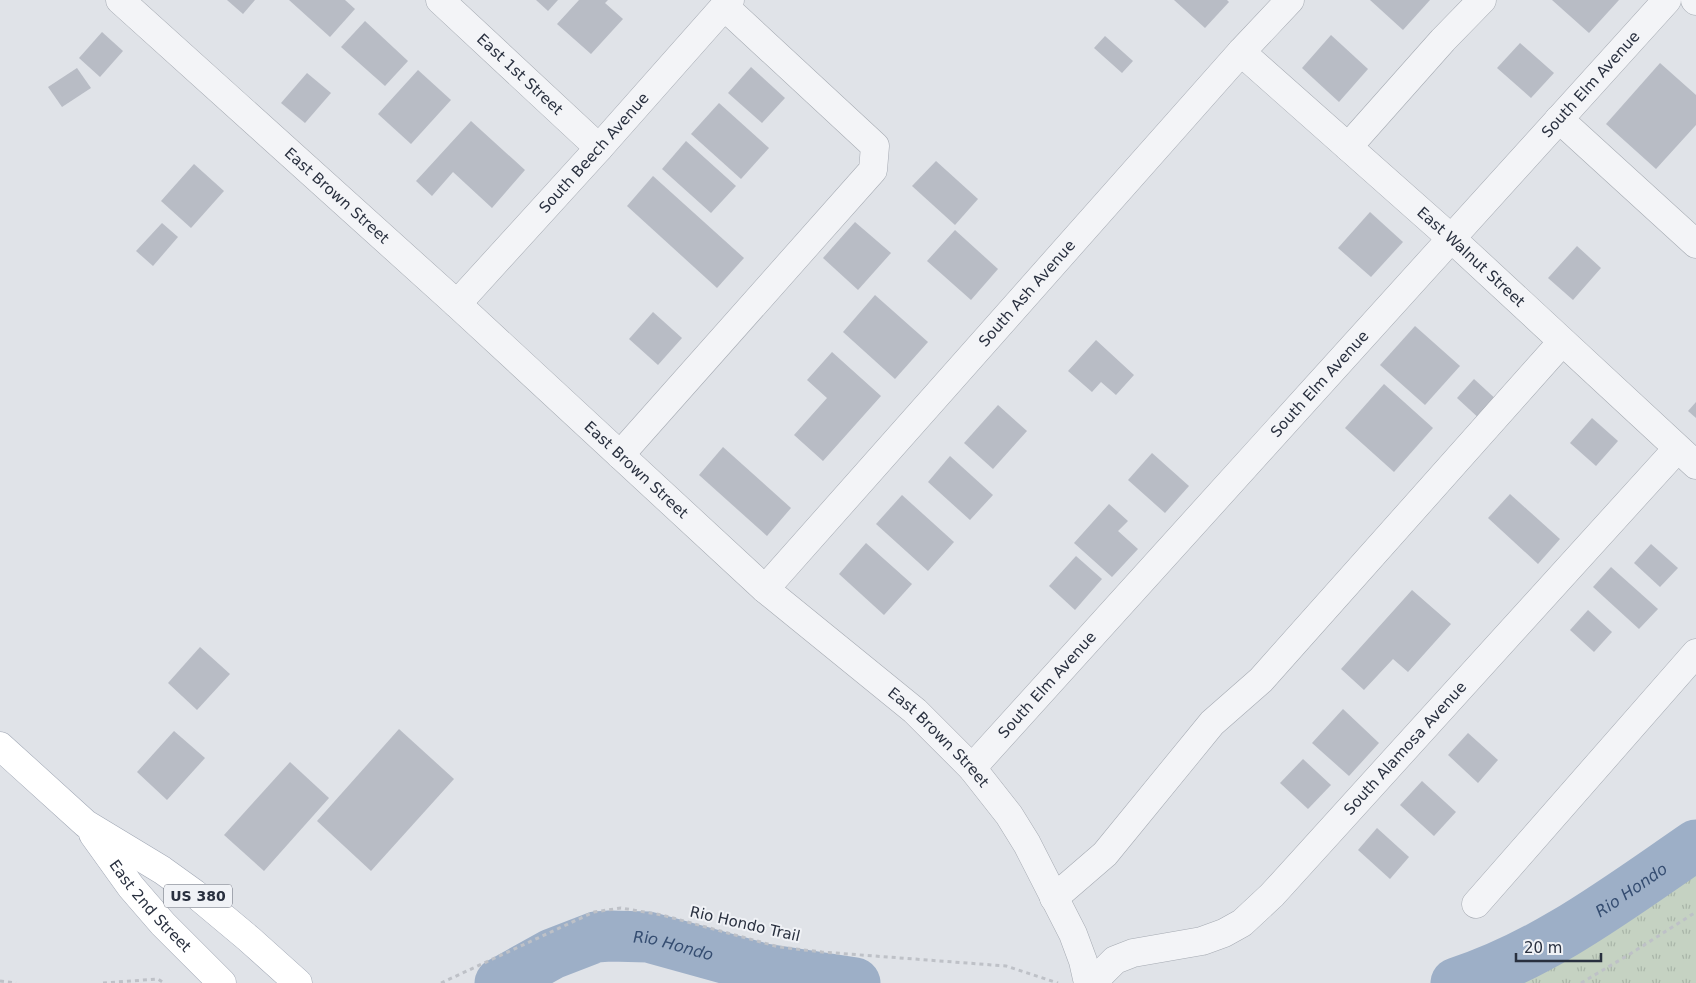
<svg xmlns="http://www.w3.org/2000/svg" width="1696" height="983" font-family="'DejaVu Sans',sans-serif">
	<defs>
		<pattern id="grass-tufts" width="24" height="20" patternUnits="userSpaceOnUse" patternTransform="scale(1.25)"><rect width="24" height="20" fill="#c5d2c2"/><path d="M3 7l-1-3M5 7V3M7 7l1-3M15 17l-1-3M17 17v-4M19 17l1-3" fill="none" stroke="#a9b5a8"/></pattern>
	</defs>
	<rect width="100%" height="100%" fill="#e0e3e8"/>
	<!-- grass -->
	<path fill="url(#grass-tufts)" d="M1696 845V983H1456C1544 955 1620 897 1696 845Z"/>
	<g fill="none" stroke-linecap="round" stroke-linejoin="round">
		<!-- river -->
		<g stroke="#9dafc7" stroke-width="51">
			<path id="s1" d="M500 983 552 954 596 937 610 936 648 937 764 969 855 983"/>
			<path id="s2" d="M1456 983C1544 955 1620 897 1696 845"/>
		</g>
	</g>
	<!-- building -->
	<g fill="#b8bcc5">
		<polygon points="227,0 255,0 243,14"/>
		<polygon points="289,0 345,0 355,9 330,37"/>
		<polygon points="536,0 558,0 548,11"/>
		<polygon points="579,0 608,0 605,3 623,19 591,54 557,24"/>
		<polygon points="1174,0 1227,0 1229,2 1205,28"/>
		<polygon points="1370,0 1430,0 1403,30"/>
		<polygon points="1552,0 1619,0 1589,33"/>
		<polygon points="365,21 408,61 385,86 341,47"/>
		<polygon points="102,32 123,51 100,77 79,58"/>
		<polygon points="1331,35 1368,69 1339,102 1302,68"/>
		<polygon points="1105,36 1133,61 1122,73 1094,48"/>
		<polygon points="1520,43 1554,73 1531,98 1497,68"/>
		<polygon points="1660,63 1696,95 1696,125 1656,169 1606,124"/>
		<polygon points="751,67 785,98 762,123 728,93"/>
		<polygon points="77,68 91,88 62,107 48,87"/>
		<polygon points="418,70 451,100 411,144 378,114"/>
		<polygon points="307,73 331,93 305,123 281,103"/>
		<polygon points="719,103 769,148 741,179 691,134"/>
		<polygon points="471,121 525,170 492,208 453,172 432,196 416,181"/>
		<polygon points="686,141 736,186 711,213 662,169"/>
		<polygon points="936,161 978,199 955,225 912,186"/>
		<polygon points="194,164 224,191 191,228 161,201"/>
		<polygon points="653,176 744,258 717,288 627,206"/>
		<polygon points="1370,212 1403,242 1371,277 1338,248"/>
		<polygon points="855,222 891,253 858,290 823,258"/>
		<polygon points="162,223 178,237 153,266 136,251"/>
		<polygon points="955,230 998,269 971,300 927,261"/>
		<polygon points="1577,246 1601,268 1573,300 1548,278"/>
		<polygon points="875,295 928,342 895,379 843,332"/>
		<polygon points="653,312 682,338 658,365 629,339"/>
		<polygon points="1415,326 1460,366 1425,405 1380,365"/>
		<polygon points="1096,340 1134,375 1116,395 1101,382 1092,392 1068,371"/>
		<polygon points="832,352 881,396 823,461 794,435 827,398 807,380"/>
		<polygon points="1474,379 1499,402 1482,421 1457,398"/>
		<polygon points="1384,384 1433,428 1394,472 1345,428"/>
		<polygon points="1696,402 1696,418 1688,411"/>
		<polygon points="998,405 1027,431 993,469 964,443"/>
		<polygon points="1592,418 1618,441 1596,466 1570,443"/>
		<polygon points="723,447 791,508 767,536 699,475"/>
		<polygon points="1152,453 1189,486 1165,513 1128,480"/>
		<polygon points="950,456 993,495 970,520 928,482"/>
		<polygon points="1510,494 1560,539 1538,564 1488,518"/>
		<polygon points="902,495 954,542 928,571 876,524"/>
		<polygon points="1109,504 1128,521 1118,531 1138,549 1112,577 1074,543"/>
		<polygon points="866,543 912,584 884,615 839,574"/>
		<polygon points="1651,544 1678,568 1660,587 1634,563"/>
		<polygon points="1076,556 1102,579 1075,610 1049,586"/>
		<polygon points="1611,567 1658,609 1639,629 1593,587"/>
		<polygon points="1412,590 1451,624 1408,672 1393,659 1364,690 1341,669"/>
		<polygon points="1588,610 1612,632 1594,652 1570,630"/>
		<polygon points="200,647 230,674 197,710 168,683"/>
		<polygon points="1343,709 1379,743 1349,776 1312,743"/>
		<polygon points="399,729 454,779 371,871 317,821"/>
		<polygon points="174,731 205,758 167,800 137,772"/>
		<polygon points="1468,733 1498,760 1478,783 1448,755"/>
		<polygon points="1303,759 1331,785 1308,809 1280,783"/>
		<polygon points="290,762 329,798 264,871 224,835"/>
		<polygon points="1422,781 1456,812 1434,836 1400,805"/>
		<polygon points="1377,828 1409,857 1390,879 1358,850"/>
	</g>
	<g fill="none" stroke-linecap="round" stroke-linejoin="round">
		<!-- minor casing -->
		<g stroke="#a5aab2" stroke-width="29">
			<g id="minor">
				<path id="s3" d="M120 0 457 304 765 589 915 711 972 768 1009 815 1027 844 1073 934 1083 961 1088 983"/>
				<path id="s4" d="M440 0 599 148"/>
				<polyline points="1695,0 1696,1"/>
				<path id="s5" d="M1241 52 1452 239 1696 465"/>
				<polyline points="1559,119 1696,244"/>
				<polyline points="1348,147 1443,40 1482,0"/>
				<path id="s6" d="M457 304 599 148 730 0"/>
				<polyline points="620,455 873,170 875,146 725,7"/>
				<path id="s7" d="M765 589 1241 52 1290 0"/>
				<path id="s8" d="M972 768 1667 0"/>
				<polyline points="1054,898 1105,854 1212,723 1261,680 1562,342"/>
				<polyline points="1476,904 1696,653"/>
				<path id="s9" d="M1092 983 1115 960 1133 953 1202 941 1224 933 1242 923 1272 895 1677 449"/>
			</g>
		</g>
		<!-- major casing -->
		<g stroke="#a0a7b4" stroke-width="29">
			<g id="major">
				<polyline points="0,746 86,824 162,870 194,893 249,939 298,983"/>
				<path id="s10" d="M93 834 131 887 163 924 222 983"/>
			</g>
		</g>
		<!-- path -->
		<g stroke="#bec1c7" stroke-width="3" stroke-dasharray="4 4" stroke-linecap="butt">
			<polyline points="0,981 16,983"/>
			<polyline points="103,983 158,979 164,983"/>
			<polyline points="441,983 594,912 621,908 662,915 779,947 822,952 1006,966 1058,983"/>
			<polyline points="1581,983 1630,954 1696,912"/>
		</g>
		<!-- minor -->
		<use href="#minor" stroke="#f3f4f7" stroke-width="28"/>
		<!-- major -->
		<use href="#major" stroke="#fff" stroke-width="28"/>
	</g>
	<g text-anchor="middle" dominant-baseline="central" stroke-width="4" stroke-linejoin="round" paint-order="stroke">
		<!-- shield labels -->
		<rect fill="#f0f2f6" stroke="#656a76" stroke-width="1" x="164" y="884.5" width="68" height="23" rx="4"/>
		<g font-size="14" font-weight="bold" fill="#29303f">
			<text x="198" y="896">US 380</text>
		</g>
		<!-- street labels -->
		<g font-size="15" fill="#29303f" stroke="#f0f2f6">
			<text stroke="none"><textPath href="#s4" startOffset="109">East 1st Street</textPath></text>
			<text stroke="none"><textPath href="#s8" startOffset="922">South Elm Avenue</textPath></text>
			<text stroke="none"><textPath href="#s6" startOffset="204">South Beech Avenue</textPath></text>
			<text stroke="none"><textPath href="#s3" startOffset="292">East Brown Street</textPath></text>
			<text stroke="none"><textPath href="#s5" startOffset="308">East Walnut Street</textPath></text>
			<text stroke="none"><textPath href="#s7" startOffset="395">South Ash Avenue</textPath></text>
			<text stroke="none"><textPath href="#s8" startOffset="518">South Elm Avenue</textPath></text>
			<text stroke="none"><textPath href="#s3" startOffset="698">East Brown Street</textPath></text>
			<text stroke="none"><textPath href="#s8" startOffset="112">South Elm Avenue</textPath></text>
			<text stroke="none"><textPath href="#s3" startOffset="1102">East Brown Street</textPath></text>
			<text stroke="none"><textPath href="#s9" startOffset="405">South Alamosa Avenue</textPath></text>
			<text stroke="none"><textPath href="#s10" startOffset="92">East 2nd Street</textPath></text>
			<text transform="translate(745 924) rotate(13)">Rio Hondo Trail</text>
		</g>
		<!-- water labels -->
		<g font-size="16" font-style="italic" fill="#354d71" stroke="#f0f2f6">
			<text stroke="none"><textPath href="#s2" startOffset="199">Rio Hondo</textPath></text>
			<text stroke="none"><textPath href="#s1" startOffset="185">Rio Hondo</textPath></text>
		</g>
	</g>
	<!-- scale -->
	<path d="M1516 953v8h85v-8" fill="none" stroke="#29303f" stroke-width="2.5"/>
	<text x="1524" y="953" font-size="15" fill="#29303f" stroke="#f0f2f6" stroke-width="4" paint-order="stroke">20 m</text>
</svg>
